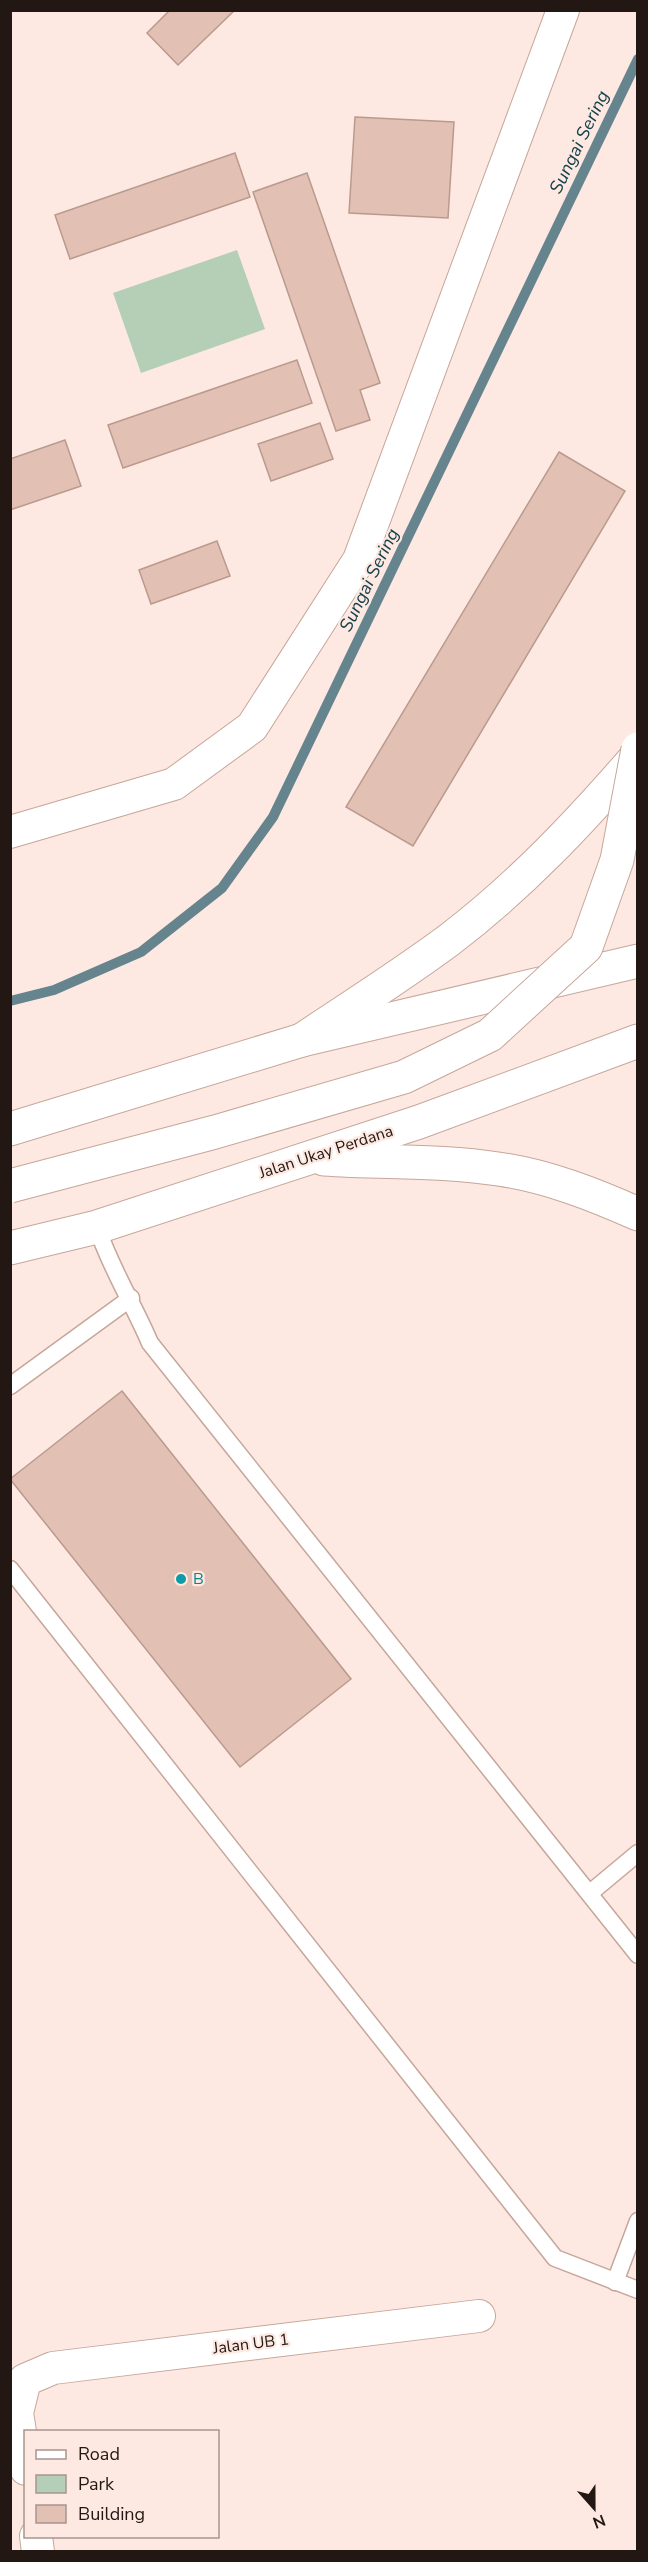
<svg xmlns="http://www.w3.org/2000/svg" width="648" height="2562" font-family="'Nunito Sans',sans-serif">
	<rect width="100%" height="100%" fill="#fde9e1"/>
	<!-- green -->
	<polygon fill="#b4cfb5" points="237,250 265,329 141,373 113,293"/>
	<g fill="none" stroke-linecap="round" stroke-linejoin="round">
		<!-- stream -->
		<polyline stroke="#66848e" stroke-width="10" points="10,1001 54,990 141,952 222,888 273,817 638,59"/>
	</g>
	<!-- building -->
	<g fill="#e2c1b4" stroke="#ba9a8e" stroke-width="1.5">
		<polygon points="170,10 235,10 178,65 147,33"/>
		<polygon points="355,117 454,122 448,218 349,213"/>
		<polygon points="235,153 250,197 70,259 55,215"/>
		<polygon points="307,173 380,383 360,390 370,420 336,431 253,192"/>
		<polygon points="297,360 312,403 123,468 108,425"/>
		<polygon points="320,423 333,459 271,481 258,444"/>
		<polygon points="65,440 81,486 10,510 10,459"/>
		<polygon points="559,452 625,491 413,846 346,807"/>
		<polygon points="217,541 230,576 151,604 139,570"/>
		<polygon points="122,1391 351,1679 240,1767 10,1479"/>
	</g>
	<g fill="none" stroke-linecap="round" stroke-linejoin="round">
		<!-- lane casing -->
		<g stroke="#c6a69a" stroke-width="19">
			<g id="lane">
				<path d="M97 1227C110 1267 133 1303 150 1343L638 1955"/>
				<polyline points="10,1386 131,1298"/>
				<polyline points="10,1569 555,2258 638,2290"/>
				<polyline points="590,1893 638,1853"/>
				<polyline points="615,2282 638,2221"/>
			</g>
		</g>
		<!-- street casing -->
		<g stroke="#c6a69a" stroke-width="34">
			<g id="street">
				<polyline points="10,832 174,784 252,727 359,560 563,10"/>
				<polyline points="26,2469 17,2413 25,2380 53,2368 479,2316"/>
				<polyline points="36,2536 38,2552"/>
			</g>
		</g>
		<!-- secondary casing -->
		<g stroke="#c6a69a" stroke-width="35">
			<g id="secondary">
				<polyline points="10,1129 302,1040 638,961"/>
				<path d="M324 1159C382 1163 441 1160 498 1169 547 1176 593 1194 638 1214"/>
				<polyline points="10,1248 97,1227 419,1122 638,1041"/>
			</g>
		</g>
		<!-- highway casing -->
		<g stroke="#c6a69a" stroke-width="35">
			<path id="highway" d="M302 1040C351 1007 402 975 449 940 520 886 580 822 638 755"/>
		</g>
		<!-- lane -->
		<use href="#lane" stroke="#fff" stroke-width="16"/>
		<!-- street -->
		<use href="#street" stroke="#fff" stroke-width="32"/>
		<!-- secondary -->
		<use href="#secondary" stroke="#fff" stroke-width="33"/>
		<!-- highway -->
		<use href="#highway" stroke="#fff" stroke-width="33"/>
		<!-- highway-bridge casing -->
		<g stroke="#c6a69a" stroke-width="35" stroke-linecap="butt">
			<polyline id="highway-bridge" points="10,1186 215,1132 404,1077 490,1035 586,947 617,860 638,749"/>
		</g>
		<!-- highway-bridge -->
		<use href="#highway-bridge" stroke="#fff" stroke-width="33"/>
	</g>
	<!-- markers -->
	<circle fill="#0f9aa8" stroke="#fde9e1" stroke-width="2" cx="181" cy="1579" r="6"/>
	<g text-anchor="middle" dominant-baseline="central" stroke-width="4.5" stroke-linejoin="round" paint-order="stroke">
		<!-- street labels -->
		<g font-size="16" fill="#231713" stroke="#fde9e1">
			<text transform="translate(326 1152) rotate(-18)">Jalan Ukay Perdana</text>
			<text transform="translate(251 2344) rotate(-7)">Jalan UB 1</text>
		</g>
		<!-- culture labels -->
		<g font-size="16" fill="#0d838f" stroke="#fde9e1" text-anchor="start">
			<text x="193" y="1579">B</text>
		</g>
		<!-- water labels -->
		<g font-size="18" font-style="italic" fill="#15404c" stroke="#fde9e1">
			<text transform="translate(579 142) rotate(-64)">Sungai Sering</text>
			<text transform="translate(369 580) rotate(-64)">Sungai Sering</text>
		</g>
	</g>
	<!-- border -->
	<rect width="648" height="2562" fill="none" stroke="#231713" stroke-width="24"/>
	<!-- legend -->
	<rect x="24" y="2430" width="195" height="108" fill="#fde9e1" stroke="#a6958f" stroke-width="1.5"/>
	<rect x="36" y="2450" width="30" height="9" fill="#ffffff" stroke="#a6958f" stroke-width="1.5"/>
	<text x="78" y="2460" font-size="18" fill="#231713">Road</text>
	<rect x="36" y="2475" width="30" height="18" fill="#b4cfb5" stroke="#a6958f" stroke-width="1.5"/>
	<text x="78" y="2490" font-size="18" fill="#231713">Park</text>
	<rect x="36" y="2505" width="30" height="18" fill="#e2c1b4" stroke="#a6958f" stroke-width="1.5"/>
	<text x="78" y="2520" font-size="18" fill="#231713">Building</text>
	<!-- north arrow -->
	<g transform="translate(594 2508) rotate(159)" stroke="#fde9e1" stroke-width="4.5" paint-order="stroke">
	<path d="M0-4.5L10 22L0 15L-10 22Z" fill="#231713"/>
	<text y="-9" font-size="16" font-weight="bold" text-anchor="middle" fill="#231713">N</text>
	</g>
</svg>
